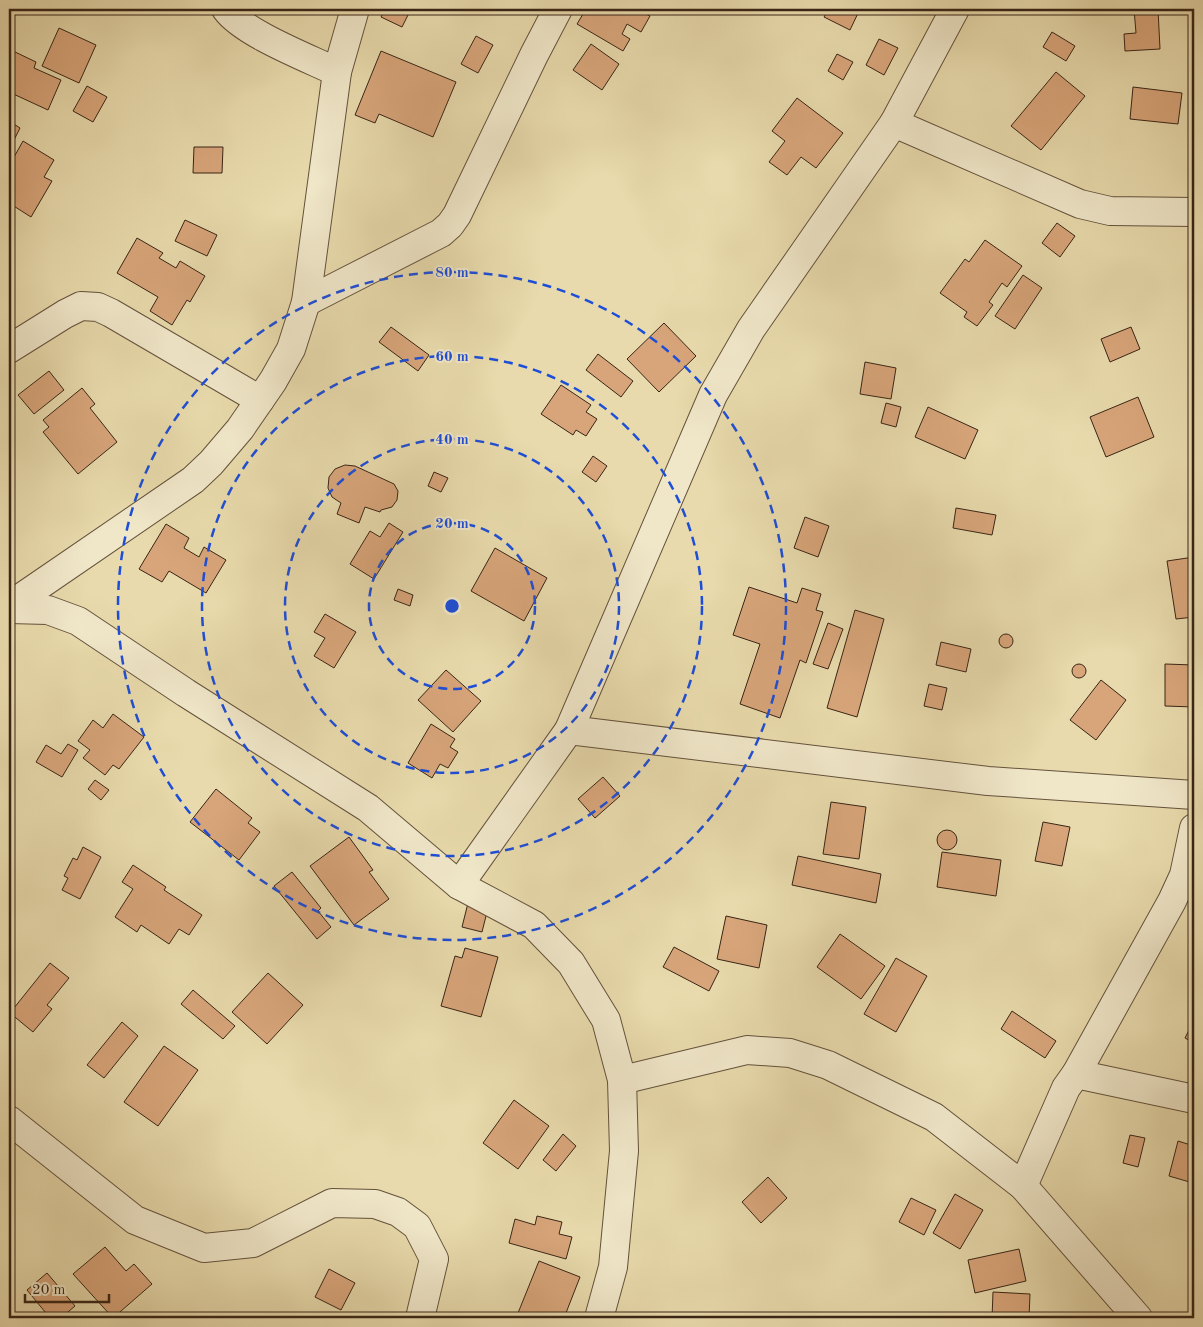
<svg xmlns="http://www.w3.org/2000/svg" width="1203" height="1327" font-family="'Old Standard TT',serif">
	<rect width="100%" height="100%" fill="#e8daac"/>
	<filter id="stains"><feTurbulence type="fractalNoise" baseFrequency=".004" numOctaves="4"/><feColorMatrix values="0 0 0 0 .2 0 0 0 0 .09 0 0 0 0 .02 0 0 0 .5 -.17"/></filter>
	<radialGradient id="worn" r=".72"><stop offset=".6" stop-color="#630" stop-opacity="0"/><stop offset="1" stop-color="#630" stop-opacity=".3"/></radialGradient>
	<!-- building -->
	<g fill="#d8a57a" stroke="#382516">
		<polygon points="385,9 411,9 402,27 381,17"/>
		<polygon points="586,9 636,9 650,16 641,32 627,24 622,34 630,39 623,51 577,24"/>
		<polygon points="829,9 860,9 850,30 824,17"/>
		<polygon points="1134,9 1158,9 1160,49 1125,51 1124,34 1136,33"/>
		<polygon points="59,28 96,45 79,83 42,66"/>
		<polygon points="1052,32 1075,46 1066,61 1043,47"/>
		<polygon points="476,36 493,45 478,73 461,64"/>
		<polygon points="879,39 898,48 884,75 866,65"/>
		<polygon points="591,44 619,64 602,90 573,70"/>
		<polygon points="13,51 36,62 34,68 61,80 48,110 9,92 9,59"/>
		<polygon points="381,51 456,82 433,137 379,114 375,123 355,115"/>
		<polygon points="837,54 853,62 843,80 828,71"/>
		<polygon points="1056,72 1085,96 1041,150 1011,126"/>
		<polygon points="87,86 107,97 93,122 73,111"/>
		<polygon points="1133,87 1182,93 1178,124 1130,119"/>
		<polygon points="797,98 843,133 816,168 801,157 787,175 769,162 785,141 772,131"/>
		<polygon points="9,121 20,128 12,144 9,143"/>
		<polygon points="23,141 54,160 44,177 52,181 31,217 9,203 9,166"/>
		<polygon points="194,147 223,147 222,173 193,173"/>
		<polygon points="185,220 217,235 207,256 175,241"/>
		<polygon points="1057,223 1075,236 1060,257 1042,243"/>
		<polygon points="137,238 163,253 159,258 176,268 180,261 205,276 190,302 187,300 172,325 150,311 158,297 117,273"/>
		<polygon points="985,240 1022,266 1007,287 1002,283 989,302 993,305 977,326 964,317 967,312 940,293 965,259 969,262"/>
		<polygon points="1023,275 1042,288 1015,329 995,316"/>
		<polygon points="664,323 696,356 659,392 627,359"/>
		<polygon points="391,327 429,355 418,371 379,342"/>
		<polygon points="1131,327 1140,349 1110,362 1101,339"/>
		<polygon points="598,354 633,381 621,397 586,370"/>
		<polygon points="865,362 896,368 891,399 860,394"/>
		<polygon points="49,371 64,390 34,414 18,395"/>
		<polygon points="561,385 591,405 586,412 597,419 586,436 576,430 573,435 541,414"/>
		<polygon points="82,388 95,404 90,408 117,442 78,474 43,432 49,427 43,420"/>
		<polygon points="1138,397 1154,437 1106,457 1090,417"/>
		<polygon points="886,403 901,407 896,427 881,423"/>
		<polygon points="928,407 978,430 965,459 915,437"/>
		<polygon points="593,456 607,466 596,482 582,472"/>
		<polygon points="345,465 355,466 394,484 398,491 397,500 392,507 381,510 380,512 365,507 359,523 337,514 341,503 332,497 328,488 329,477 335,469"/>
		<polygon points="434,472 448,478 441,492 428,486"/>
		<polygon points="956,508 996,515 992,535 953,528"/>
		<polygon points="805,517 829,526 818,557 794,548"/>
		<polygon points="389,523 403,532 374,579 350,564 370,531 380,537"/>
		<polygon points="166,524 189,538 184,548 199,557 204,547 226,560 206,593 169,571 162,582 139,569"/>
		<polygon points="495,548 547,578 524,621 471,591"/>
		<polygon points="1194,557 1194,617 1176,619 1167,561"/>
		<polygon points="749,587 797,603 802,588 821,594 816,610 823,612 806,663 800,660 780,718 740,704 760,644 733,635"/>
		<polygon points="398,589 413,595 410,606 394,600"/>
		<polygon points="855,610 884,619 857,717 827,708"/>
		<polygon points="325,614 356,632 334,668 314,656 325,638 314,632"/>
		<polygon points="828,623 843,629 828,669 813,664"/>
		<circle cx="1006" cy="641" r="7"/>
		<polygon points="941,642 971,649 966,672 936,665"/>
		<polygon points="1165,664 1194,665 1194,707 1165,706"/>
		<circle cx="1079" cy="671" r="7"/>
		<polygon points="446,670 481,701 453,732 418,700"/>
		<polygon points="1101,680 1126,700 1096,740 1070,720"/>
		<polygon points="929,684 947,688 942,710 924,706"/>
		<polygon points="113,714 144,737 119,769 113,765 105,775 83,758 90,750 78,741 93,720 103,728"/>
		<polygon points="431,724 455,739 450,747 458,752 448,768 440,764 432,778 408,763"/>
		<polygon points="68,744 78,750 62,777 36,762 46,745 61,754"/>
		<polygon points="603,777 620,796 595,818 578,799"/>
		<polygon points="95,780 109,790 101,800 88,789"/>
		<polygon points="216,789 252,818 248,823 260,832 239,860 190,822"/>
		<polygon points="831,802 866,807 859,859 823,854"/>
		<polygon points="1043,822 1070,827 1062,866 1035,861"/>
		<circle cx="947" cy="840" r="10"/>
		<polygon points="349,837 373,870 369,872 389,899 354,925 310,866"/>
		<polygon points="83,847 101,857 80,899 62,890 68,878 64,876 73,858 77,860"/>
		<polygon points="942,852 1001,860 996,896 937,887"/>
		<polygon points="798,856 881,874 876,903 792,885"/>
		<polygon points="133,865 166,887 164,890 202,915 189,935 179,929 169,944 141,925 137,932 115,917 133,889 122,882"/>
		<polygon points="292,872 321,908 318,911 331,927 317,939 274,886"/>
		<polygon points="468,903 488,908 482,932 462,927"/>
		<polygon points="726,916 767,925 759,968 717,959"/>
		<polygon points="840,934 885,966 861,999 817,967"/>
		<polygon points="674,947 719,971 709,991 663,967"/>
		<polygon points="465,948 498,957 481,1017 441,1006 455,956 462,958"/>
		<polygon points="896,958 927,976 896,1032 864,1014"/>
		<polygon points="50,963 69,978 47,1005 52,1009 33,1032 10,1013"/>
		<polygon points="268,973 303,1005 267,1044 232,1012"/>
		<polygon points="193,990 235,1026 223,1039 181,1004"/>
		<polygon points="1012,1011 1056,1041 1045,1058 1001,1029"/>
		<polygon points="1194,1020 1194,1043 1185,1038"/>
		<polygon points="122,1022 138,1036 104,1078 87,1065"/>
		<polygon points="164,1046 198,1070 158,1126 124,1102"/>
		<polygon points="514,1100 549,1126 518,1169 483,1143"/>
		<polygon points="563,1134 576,1146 556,1171 543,1160"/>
		<polygon points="1130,1135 1145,1138 1138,1167 1123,1163"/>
		<polygon points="1178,1141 1194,1146 1193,1183 1169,1176"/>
		<polygon points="768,1177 787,1198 761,1223 742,1202"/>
		<polygon points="955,1194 983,1210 960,1249 933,1233"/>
		<polygon points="911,1198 936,1210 924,1235 899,1222"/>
		<polygon points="537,1216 562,1222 559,1234 572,1237 566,1259 509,1243 515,1219 535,1225"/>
		<polygon points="105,1247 126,1271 134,1264 152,1284 113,1318 73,1274"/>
		<polygon points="1019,1249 1026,1281 975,1293 968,1260"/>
		<polygon points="539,1261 580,1277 564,1318 530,1318 518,1313"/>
		<polygon points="329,1269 355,1283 341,1310 315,1297"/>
		<polygon points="47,1273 75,1306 61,1318 50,1318 27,1290"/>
		<polygon points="993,1292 1030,1294 1029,1318 992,1318"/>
	</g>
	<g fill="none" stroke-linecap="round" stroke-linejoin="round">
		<!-- minor casing -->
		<g stroke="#64523c" stroke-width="30">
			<g id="minor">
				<path d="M226 9C243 33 308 58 337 72"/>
				<polyline points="894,123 1080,204 1110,211 1194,212"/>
				<polyline points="306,302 441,233 450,225 457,215 534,55 558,9"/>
				<polyline points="9,349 65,314 81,306 98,307 111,313 260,400"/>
				<polyline points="9,606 193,480 211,463 240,429 273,381 291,349 306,302 337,72 355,9"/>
				<polyline points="9,609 48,610 78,621 186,693 368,808 459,885 534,925 571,963 606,1020 622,1080 624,1151 613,1267 599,1318"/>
				<polyline points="569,730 988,781 1194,795"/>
				<polyline points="459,885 569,730 713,395 751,329 894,123 955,9"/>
				<polyline points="1076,1074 1194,1099"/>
				<polyline points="622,1080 747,1050 790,1053 828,1065 934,1117 1023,1186 1138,1318"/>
				<polyline points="9,1120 135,1220 204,1248 253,1243 332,1203 375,1204 398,1212 417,1226 434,1259 420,1318"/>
				<polyline points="1023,1186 1066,1088 1076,1074 1172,901 1184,875 1194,828"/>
			</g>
		</g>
		<!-- minor -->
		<use href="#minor" stroke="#f0e7c9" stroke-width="28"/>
	</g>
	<!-- distance rings -->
	<g fill="none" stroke="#1d4ed8" stroke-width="2.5" stroke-dasharray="9 6">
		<circle cx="452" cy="606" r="83"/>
		<circle cx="452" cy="606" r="167"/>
		<circle cx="452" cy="606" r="250"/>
		<circle cx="452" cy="606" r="334"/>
	</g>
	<circle cx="452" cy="606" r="8" fill="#1d4ed8" stroke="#f0e7c9" stroke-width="2.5"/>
	<g font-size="15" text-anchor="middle" font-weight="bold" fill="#1d4ed8" stroke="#f0e7c9" stroke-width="4" stroke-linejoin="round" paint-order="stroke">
		<text x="452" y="277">80 m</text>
		<text x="452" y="361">60 m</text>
		<text x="452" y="444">40 m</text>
		<text x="452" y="528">20 m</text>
	</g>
	<!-- margin -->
	<rect width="1203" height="1327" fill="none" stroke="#e8daac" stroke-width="30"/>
	<rect x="10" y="10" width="1183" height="1307" fill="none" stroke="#382516" stroke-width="2.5"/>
	<rect x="15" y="15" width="1173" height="1297" fill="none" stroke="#382516"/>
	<!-- scale -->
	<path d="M25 1294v8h84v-8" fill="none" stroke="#382516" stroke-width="2.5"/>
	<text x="32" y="1294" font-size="15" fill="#382516" stroke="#f0e7c9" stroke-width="4" paint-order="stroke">20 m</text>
	<rect width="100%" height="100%" filter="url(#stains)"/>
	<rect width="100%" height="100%" fill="url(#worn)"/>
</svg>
